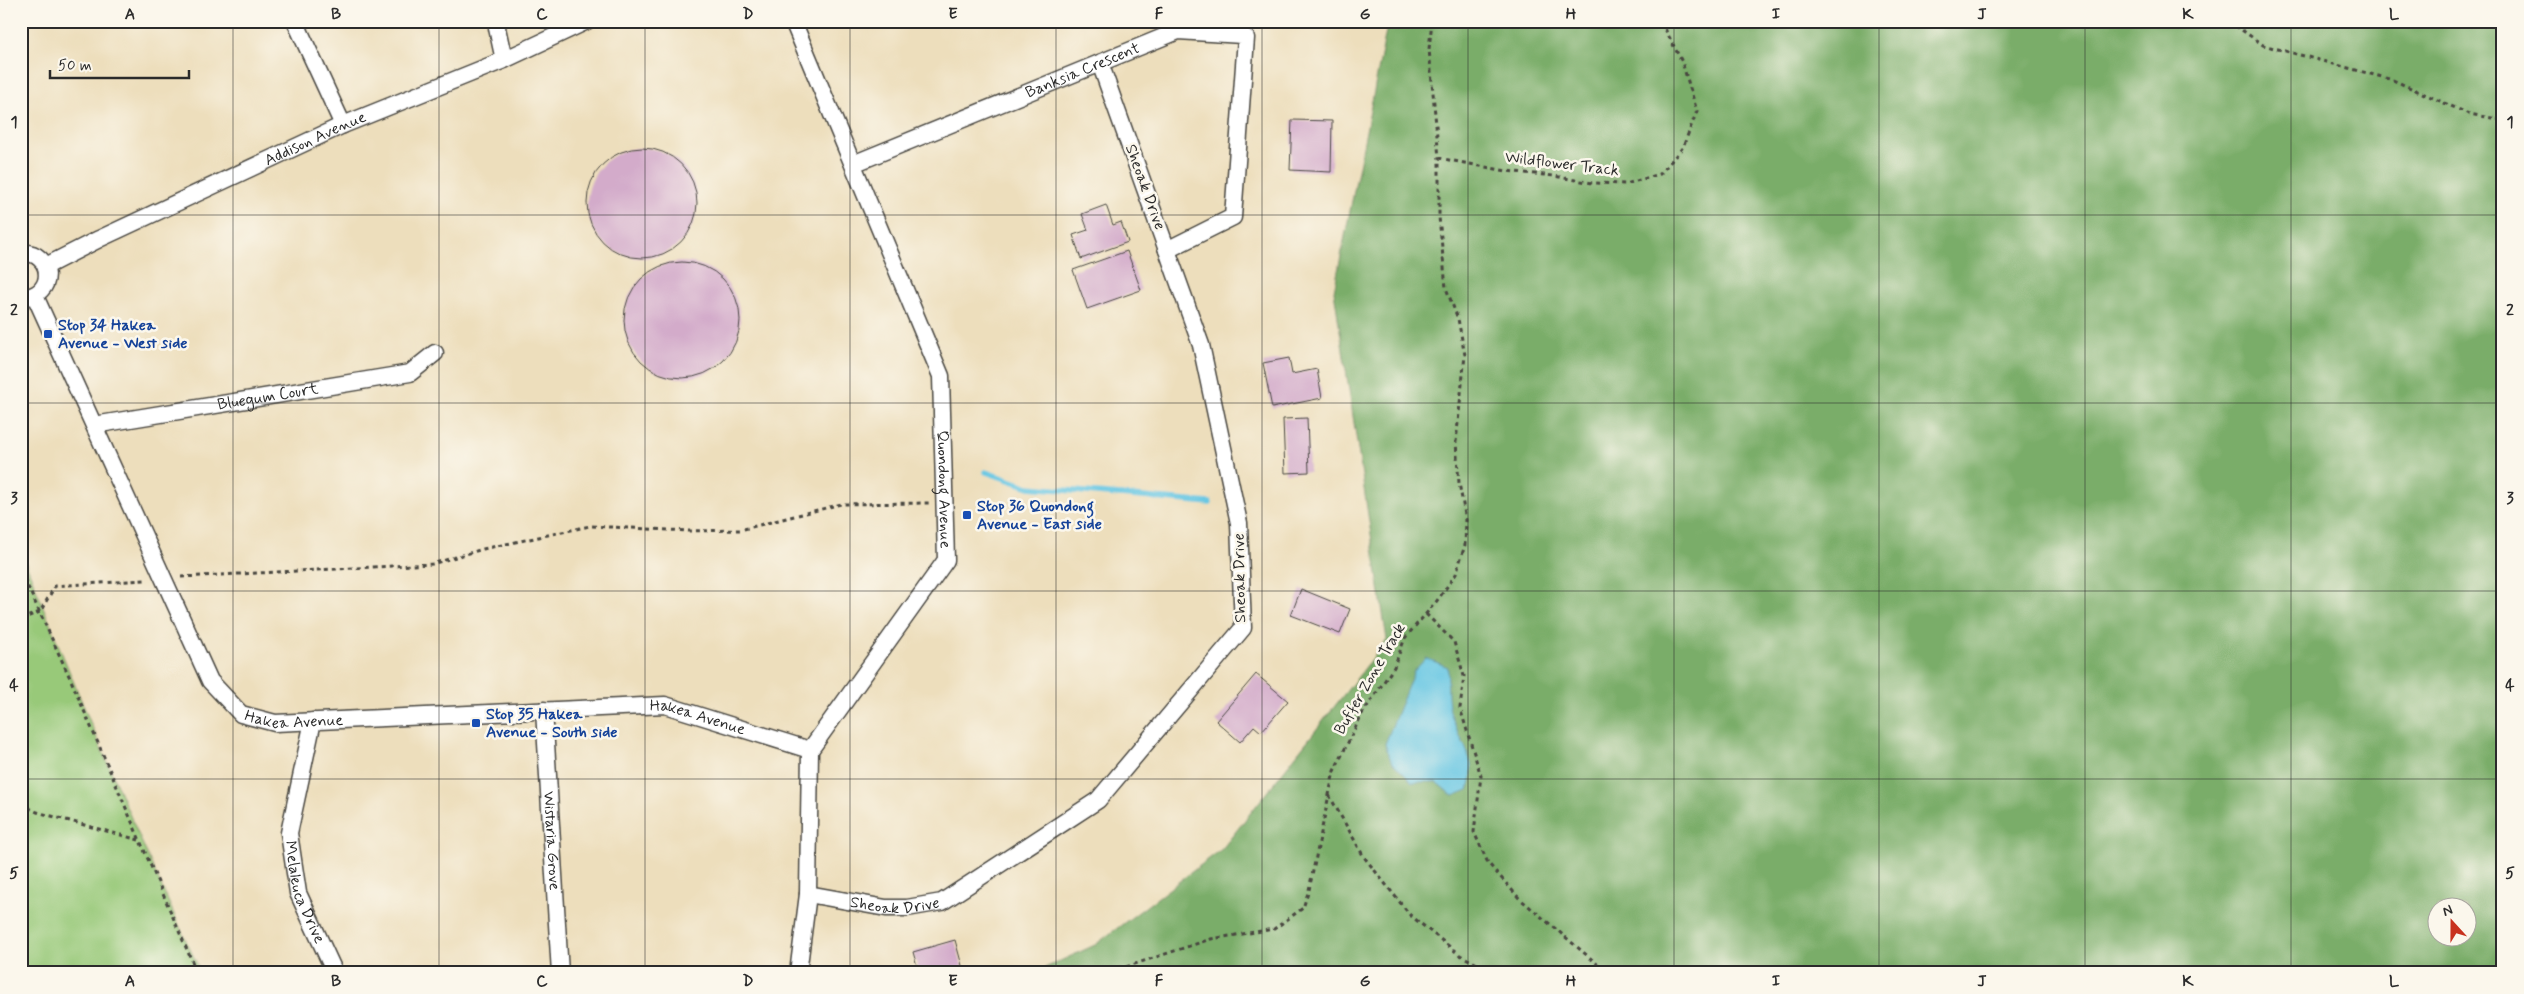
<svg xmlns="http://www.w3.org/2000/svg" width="2524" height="994" font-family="Mynerve,sans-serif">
	<rect width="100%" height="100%" fill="#fbf7ec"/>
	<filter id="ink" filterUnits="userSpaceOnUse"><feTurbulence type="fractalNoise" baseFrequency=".02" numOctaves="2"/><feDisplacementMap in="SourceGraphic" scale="10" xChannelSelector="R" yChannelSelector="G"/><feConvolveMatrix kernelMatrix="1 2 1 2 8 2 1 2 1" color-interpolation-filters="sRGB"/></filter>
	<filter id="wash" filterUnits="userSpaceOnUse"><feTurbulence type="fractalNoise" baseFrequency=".0096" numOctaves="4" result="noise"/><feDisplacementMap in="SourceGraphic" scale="20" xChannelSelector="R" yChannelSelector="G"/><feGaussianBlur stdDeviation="1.12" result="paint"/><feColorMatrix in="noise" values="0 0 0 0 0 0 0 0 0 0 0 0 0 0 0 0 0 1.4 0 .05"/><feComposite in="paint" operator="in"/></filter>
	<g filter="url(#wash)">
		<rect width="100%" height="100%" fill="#eddebc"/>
		<!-- green -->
		<path fill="#98c979" stroke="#627a52" d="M21 551C77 694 136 834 201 973H21Z"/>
		<!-- forest -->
		<path fill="#7aad69" stroke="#526c4a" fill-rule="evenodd" d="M1388 21H2503V973H1034L1095 945 1222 849 1387 640 1334 291ZM2436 906H2466V936H2436Z"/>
		<!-- water -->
		<path fill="#65c6e3" stroke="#487887" d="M1426 658 1448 667C1448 679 1447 694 1449 706 1454 735 1482 761 1468 790L1453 796 1436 782H1412L1391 761 1385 744 1414 671Z"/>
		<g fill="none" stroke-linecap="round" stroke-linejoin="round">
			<!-- stream -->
			<polyline stroke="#65c6e3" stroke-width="5.5" points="986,472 1029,487 1210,503"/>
		</g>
		<g id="blocks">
			<!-- building -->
			<g fill="#d3abca">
				<polygon points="1292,120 1332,121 1331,172 1290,170"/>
				<circle cx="642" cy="203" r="55"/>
				<polygon points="1106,205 1113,225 1121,222 1128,242 1081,259 1073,235 1088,230 1082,214"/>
				<polygon points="1127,251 1141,290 1087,309 1073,270"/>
				<circle cx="682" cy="320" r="58"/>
				<polygon points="1289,358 1292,374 1317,369 1322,398 1272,408 1263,363"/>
				<polygon points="1307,418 1309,472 1285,473 1283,419"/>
				<polygon points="1301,589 1350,609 1340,634 1291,615"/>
				<polygon points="1256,674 1288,701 1261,732 1254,726 1240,742 1216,721"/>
				<polygon points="955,940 964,973 919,973 913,952"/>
			</g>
		</g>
	</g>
	<g filter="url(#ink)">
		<use href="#blocks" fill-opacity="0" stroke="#484641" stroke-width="1"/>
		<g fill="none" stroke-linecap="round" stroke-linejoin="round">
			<!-- street casing -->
			<g stroke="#484641" stroke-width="19">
				<g id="street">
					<polyline points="295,21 343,125"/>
					<polyline points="498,21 497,28 504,60"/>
					<path id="s1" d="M793 21 941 376 946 560 810 750 808 894 798 973"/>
					<path id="s2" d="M853 164 1178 31 1242 35 1246 38 1233 217 1167 250"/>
					<path d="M21 253C54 250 57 298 21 297"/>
					<path id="s3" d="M46 266 99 239 343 125 504 60 587 21"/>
					<path id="s4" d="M35 296 210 681 241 714 275 723 665 705 810 750"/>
					<path id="s5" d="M94 425 410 373 435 353"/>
					<path id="s6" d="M544 710 560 973"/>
					<path id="s7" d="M313 721 289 833 298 893 335 973"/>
					<path id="s8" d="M808 894 886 908H907L942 902 1098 800 1243 628 1239 523 1201 345 1100 63"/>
				</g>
			</g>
			<!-- path -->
			<g stroke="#484641" stroke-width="3" stroke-dasharray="4 4" stroke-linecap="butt">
				<polyline points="1432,21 1429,49 1439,158"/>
				<polyline points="2229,21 2263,45 2393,80 2469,114 2503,120"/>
				<polyline points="21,572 70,678 197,973"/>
				<polyline points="181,577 432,564 483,549 590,526 689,531 740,530 841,504 929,503"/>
				<polyline points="1426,614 1454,642 1464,676 1460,708 1481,776 1474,832 1488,863 1519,898 1608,973"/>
				<polyline points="21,619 40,612 55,586 145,580"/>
				<polyline points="1329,795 1364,857 1410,915 1460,955 1494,973"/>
				<polyline points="21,804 37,812 139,840"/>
				<polyline points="1087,973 1097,969 1126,967 1211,939 1274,929 1303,908 1309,890 1334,771 1362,714 1394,667 1405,638 1436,602 1456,574 1465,545 1466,520 1459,483 1456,442 1465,355 1458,319 1446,288 1439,217 1439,158 1506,171 1554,176 1592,183 1626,184 1660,174 1683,147 1697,111 1682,62 1661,21"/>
			</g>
			<!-- street -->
			<use href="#street" stroke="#fff" stroke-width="16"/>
		</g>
	</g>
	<!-- grid -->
	<path fill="none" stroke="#2b2b2b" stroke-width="1" stroke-opacity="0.55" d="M233 21V973M439 21V973M645 21V973M850 21V973M1056 21V973M1262 21V973M1468 21V973M1674 21V973M1879 21V973M2085 21V973M2291 21V973M21 215H2503M21 403H2503M21 591H2503M21 779H2503"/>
	<!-- markers -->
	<g fill="#1a4fb4" stroke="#fbf7ec" stroke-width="2">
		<rect x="43" y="329" width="10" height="10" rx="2.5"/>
		<rect x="962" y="510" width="10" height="10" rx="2.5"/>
		<rect x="471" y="718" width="10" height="10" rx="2.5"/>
	</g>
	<g text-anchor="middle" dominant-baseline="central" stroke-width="5" stroke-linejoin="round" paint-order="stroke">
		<!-- street labels -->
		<g font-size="16" fill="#2b2b2b" stroke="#fbf7ec">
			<text stroke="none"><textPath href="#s2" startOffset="248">Banksia Crescent</textPath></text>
			<text stroke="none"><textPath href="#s3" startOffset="298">Addison Avenue</textPath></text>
			<text transform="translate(1562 164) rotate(7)">Wildflower Track</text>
			<text transform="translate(1145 187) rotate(70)">Sheoak Drive</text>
			<text stroke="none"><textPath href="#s5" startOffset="176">Bluegum Court</textPath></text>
			<text stroke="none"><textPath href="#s1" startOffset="498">Quondong Avenue</textPath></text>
			<text transform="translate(1240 578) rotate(-91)">Sheoak Drive</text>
			<text transform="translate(1370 679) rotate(-60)">Buffer Zone Track</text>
			<text stroke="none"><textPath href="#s4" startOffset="522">Hakea Avenue</textPath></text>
			<text stroke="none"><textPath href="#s4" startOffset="928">Hakea Avenue</textPath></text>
			<text stroke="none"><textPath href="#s6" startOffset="131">Wistaria Grove</textPath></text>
			<text stroke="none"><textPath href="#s7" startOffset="176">Melaleuca Drive</textPath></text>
			<text stroke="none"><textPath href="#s8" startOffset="88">Sheoak Drive</textPath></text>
		</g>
		<!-- transit labels -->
		<g font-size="16" font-weight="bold" fill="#164399" stroke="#fbf7ec" text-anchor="start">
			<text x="58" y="325">Stop 34 Hakea<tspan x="58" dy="18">Avenue - West side</tspan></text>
			<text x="977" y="506">Stop 36 Quondong<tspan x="977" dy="18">Avenue - East side</tspan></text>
			<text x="486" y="714">Stop 35 Hakea<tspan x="486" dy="18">Avenue - South side</tspan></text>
		</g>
	</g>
	<!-- margin -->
	<rect width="2524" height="994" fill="none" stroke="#fbf7ec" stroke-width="55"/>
	<!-- north arrow -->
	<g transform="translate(2452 922) rotate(339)"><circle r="24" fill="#fbf7ec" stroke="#a8a59f"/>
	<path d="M0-4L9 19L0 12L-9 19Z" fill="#c8321e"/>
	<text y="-8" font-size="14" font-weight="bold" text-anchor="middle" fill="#2b2b2b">N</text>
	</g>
	<!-- scale -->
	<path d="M50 70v8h139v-8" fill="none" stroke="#2b2b2b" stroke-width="2.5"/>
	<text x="58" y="70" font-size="15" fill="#2b2b2b" stroke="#fbf7ec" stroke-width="4" paint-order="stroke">50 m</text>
	<rect x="28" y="28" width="2468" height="938" fill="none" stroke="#2b2b2b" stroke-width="2"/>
	<g font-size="16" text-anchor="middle" font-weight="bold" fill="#2b2b2b">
		<text x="130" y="19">A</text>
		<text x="336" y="19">B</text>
		<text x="542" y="19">C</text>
		<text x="748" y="19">D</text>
		<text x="953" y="19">E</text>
		<text x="1159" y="19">F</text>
		<text x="1365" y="19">G</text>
		<text x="1571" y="19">H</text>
		<text x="1776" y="19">I</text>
		<text x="1982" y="19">J</text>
		<text x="2188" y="19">K</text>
		<text x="2394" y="19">L</text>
		<text x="14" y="127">1</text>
		<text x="2510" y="127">1</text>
		<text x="14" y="315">2</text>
		<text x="2510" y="315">2</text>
		<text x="14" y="503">3</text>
		<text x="2510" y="503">3</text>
		<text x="14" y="690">4</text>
		<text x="2510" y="690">4</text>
		<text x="14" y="878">5</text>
		<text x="2510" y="878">5</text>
		<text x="130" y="986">A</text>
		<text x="336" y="986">B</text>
		<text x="542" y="986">C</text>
		<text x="748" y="986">D</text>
		<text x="953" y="986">E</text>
		<text x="1159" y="986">F</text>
		<text x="1365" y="986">G</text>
		<text x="1571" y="986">H</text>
		<text x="1776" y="986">I</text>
		<text x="1982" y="986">J</text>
		<text x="2188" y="986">K</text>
		<text x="2394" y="986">L</text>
	</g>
</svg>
